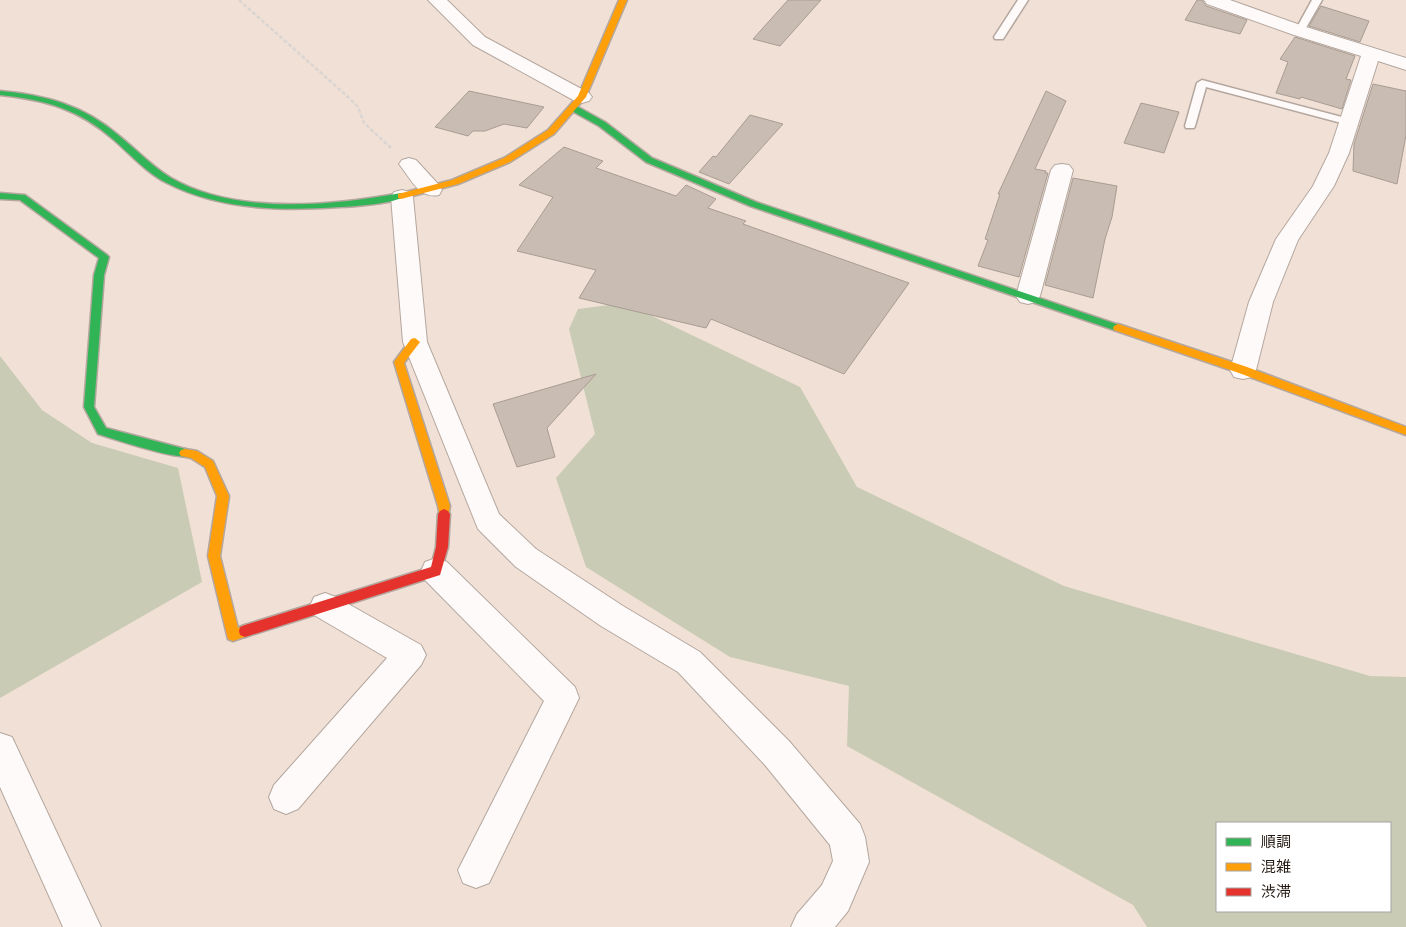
<svg xmlns="http://www.w3.org/2000/svg" width="1406" height="927" font-family="Rubik,'Noto Sans JP',sans-serif">
	<rect width="100%" height="100%" fill="#f1e0d5"/>
	<!-- forest -->
	<g fill="#c9cbb4" fill-rule="evenodd">
		<path d="M625 303 800 387 857 487 1064 586 1370 676 1406 677V927H1147L1133 905 847 746 849 686 730 657 586 567 556 478 595 434 569 329 578 309ZM1217 823H1390V911H1217Z"/>
		<polygon points="0,356 42,410 92,443 178,468 202,582 0,698"/>
	</g>
	<!-- building -->
	<g fill="#c9bdb3" stroke="#a89c93">
		<polygon points="788,0 821,0 780,46 753,39"/>
		<polygon points="1197,0 1202,0 1206,6 1247,20 1240,34 1185,20"/>
		<polygon points="1321,6 1369,21 1360,42 1309,26"/>
		<polygon points="1295,37 1355,56 1346,79 1351,80 1342,109 1301,97 1300,99 1276,93 1288,62 1280,59"/>
		<polygon points="1373,84 1406,91 1406,135 1397,184 1353,171 1354,144"/>
		<polygon points="469,91 544,107 527,128 504,124 485,131 473,131 468,136 435,127"/>
		<polygon points="1046,91 1066,101 1035,169 1046,171 1045,173 1048,173 1019,277 978,266 988,240 985,239 1000,194 998,194"/>
		<polygon points="1141,103 1179,112 1164,153 1124,143"/>
		<polygon points="750,115 783,124 729,184 699,172 713,156 716,157"/>
		<polygon points="564,147 603,161 596,168 676,196 686,185 716,199 708,208 746,221 743,224 909,283 844,374 711,319 706,328 579,298 596,270 517,251 553,197 519,185"/>
		<polygon points="1073,178 1117,186 1112,217 1105,239 1093,298 1045,285"/>
		<polygon points="596,374 547,428 555,457 517,467 493,404"/>
	</g>
	<g fill="none" stroke-linecap="round" stroke-linejoin="round">
		<!-- lane casing -->
		<g stroke="#b4a79f" stroke-width="3">
			<g id="lane">
				<polygon points="1018,0 1028,0 1003,39 995,39 994,37"/>
				<polygon points="1312,0 1322,0 1303,33 1297,33 1295,31"/>
				<polygon points="1202,80 1353,120 1354,122 1349,125 1206,87 1195,126 1194,128 1186,128 1185,126 1197,83"/>
			</g>
		</g>
		<!-- street casing -->
		<g stroke="#b4a79f" stroke-width="2">
			<g id="street">
				<polygon points="428,0 447,0 485,37 589,93 592,97 589,101 582,103 575,101 473,45"/>
				<polygon points="1204,0 1230,0 1306,27 1406,58 1406,70 1378,61 1349,153 1334,186 1298,240 1273,302 1256,370 1252,377 1243,379 1234,377 1230,370 1249,302 1276,239 1313,186 1329,153 1361,56 1294,35 1207,4"/>
				<path d="M409 158 416 160 439 185 442 190 439 195C420 199 412 181 402 168L399 164 402 160Z"/>
				<polygon points="1062,164 1069,165 1073,170 1040,296 1036,302 1028,304 1020,302 1016,296 1051,170 1055,165"/>
				<polygon points="402,190 410,192 413,197 427,342 499,514 536,549 623,606 700,652 789,741 860,824 865,837 869,862 848,911 835,927 791,927 797,914 822,885 833,861 830,845 765,765 678,672 601,626 516,567 478,529 403,342 391,197 394,192"/>
				<polygon points="436,558 447,562 575,687 579,698 489,883 476,888 463,883 458,870 544,701 425,580 421,571 425,562"/>
				<polygon points="325,593 336,597 421,645 426,655 421,665 298,809 286,814 274,809 269,797 274,785 387,658 314,615 310,606 314,597"/>
				<polygon points="0,733 12,737 101,927 63,927 0,787"/>
			</g>
		</g>
		<!-- fast casing -->
		<g stroke="#b4a79f" stroke-width="3">
			<g id="fast">
				<path d="M0 91C45 95 83 105 118 135 136 149 151 166 171 178 235 215 331 206 401 193L405 196C397 203 352 207 339 207 281 211 220 210 167 183 147 173 131 155 114 140 79 109 46 100 0 95Z"/>
				<polygon points="572,107 578,107 605,122 652,158 756,202 1122,326 1123,328 1122,330 1114,330 750,206 646,162 599,126 572,111"/>
				<path d="M0 193 25 195 107 255 109 257 104 275 94 407 106 428 189 450 191 453 189 456C176 460 114 439 98 434L84 407 94 275 99 258 20 200 0 199Z"/>
			</g>
		</g>
		<!-- slow casing -->
		<g stroke="#b4a79f" stroke-width="3">
			<g id="slow">
				<polygon points="619,0 627,0 586,97 554,134 510,162 458,184 401,199 398,198 398,194 452,180 504,158 548,130 578,96"/>
				<polygon points="1118,324 1247,367 1406,427 1406,435 1239,373 1114,330 1113,328 1114,326"/>
				<polygon points="415,338 420,342 404,363 450,506 448,517 440,517 438,506 394,362 411,339"/>
				<polygon points="185,449 197,451 213,461 229,496 220,556 238,628 245,625 250,627 251,631 250,635 233,641 228,639 227,635 208,556 217,496 205,467 191,458 181,456 179,453 181,450"/>
			</g>
		</g>
		<!-- jam casing -->
		<g stroke="#b4a79f" stroke-width="3">
			<polygon id="jam" points="444,509 448,511 450,514 448,547 440,575 245,637 240,635 239,631 240,627 245,625 431,567 436,547 438,514 440,511"/>
		</g>
		<!-- path -->
		<polyline stroke="#dad5d2" stroke-width="2.5" stroke-dasharray="4 2" stroke-linecap="butt" points="239,0 347,96 358,107 364,123 391,148"/>
		<!-- lane -->
		<use href="#lane" fill="#fdfaf9" fill-rule="evenodd"/>
		<!-- street -->
		<use href="#street" fill="#fdfaf9" fill-rule="evenodd"/>
		<!-- fast -->
		<use href="#fast" fill="#30b455" fill-rule="evenodd"/>
		<!-- slow -->
		<use href="#slow" fill="#ff9f0a" fill-rule="evenodd"/>
		<!-- jam -->
		<use href="#jam" fill="#e5322d" fill-rule="evenodd"/>
	</g>
	<!-- legend -->
	<rect x="1216" y="822" width="175" height="90" fill="#ffffff" stroke="#a7a3a1"/>
	<rect x="1226" y="838" width="25" height="8" fill="#30b455" stroke="#a7a3a1"/>
	<text x="1261" y="847" font-size="15" fill="#241a13">順調</text>
	<rect x="1226" y="863" width="25" height="8" fill="#ff9f0a" stroke="#a7a3a1"/>
	<text x="1261" y="872" font-size="15" fill="#241a13">混雑</text>
	<rect x="1226" y="888" width="25" height="8" fill="#e5322d" stroke="#a7a3a1"/>
	<text x="1261" y="897" font-size="15" fill="#241a13">渋滞</text>
</svg>
